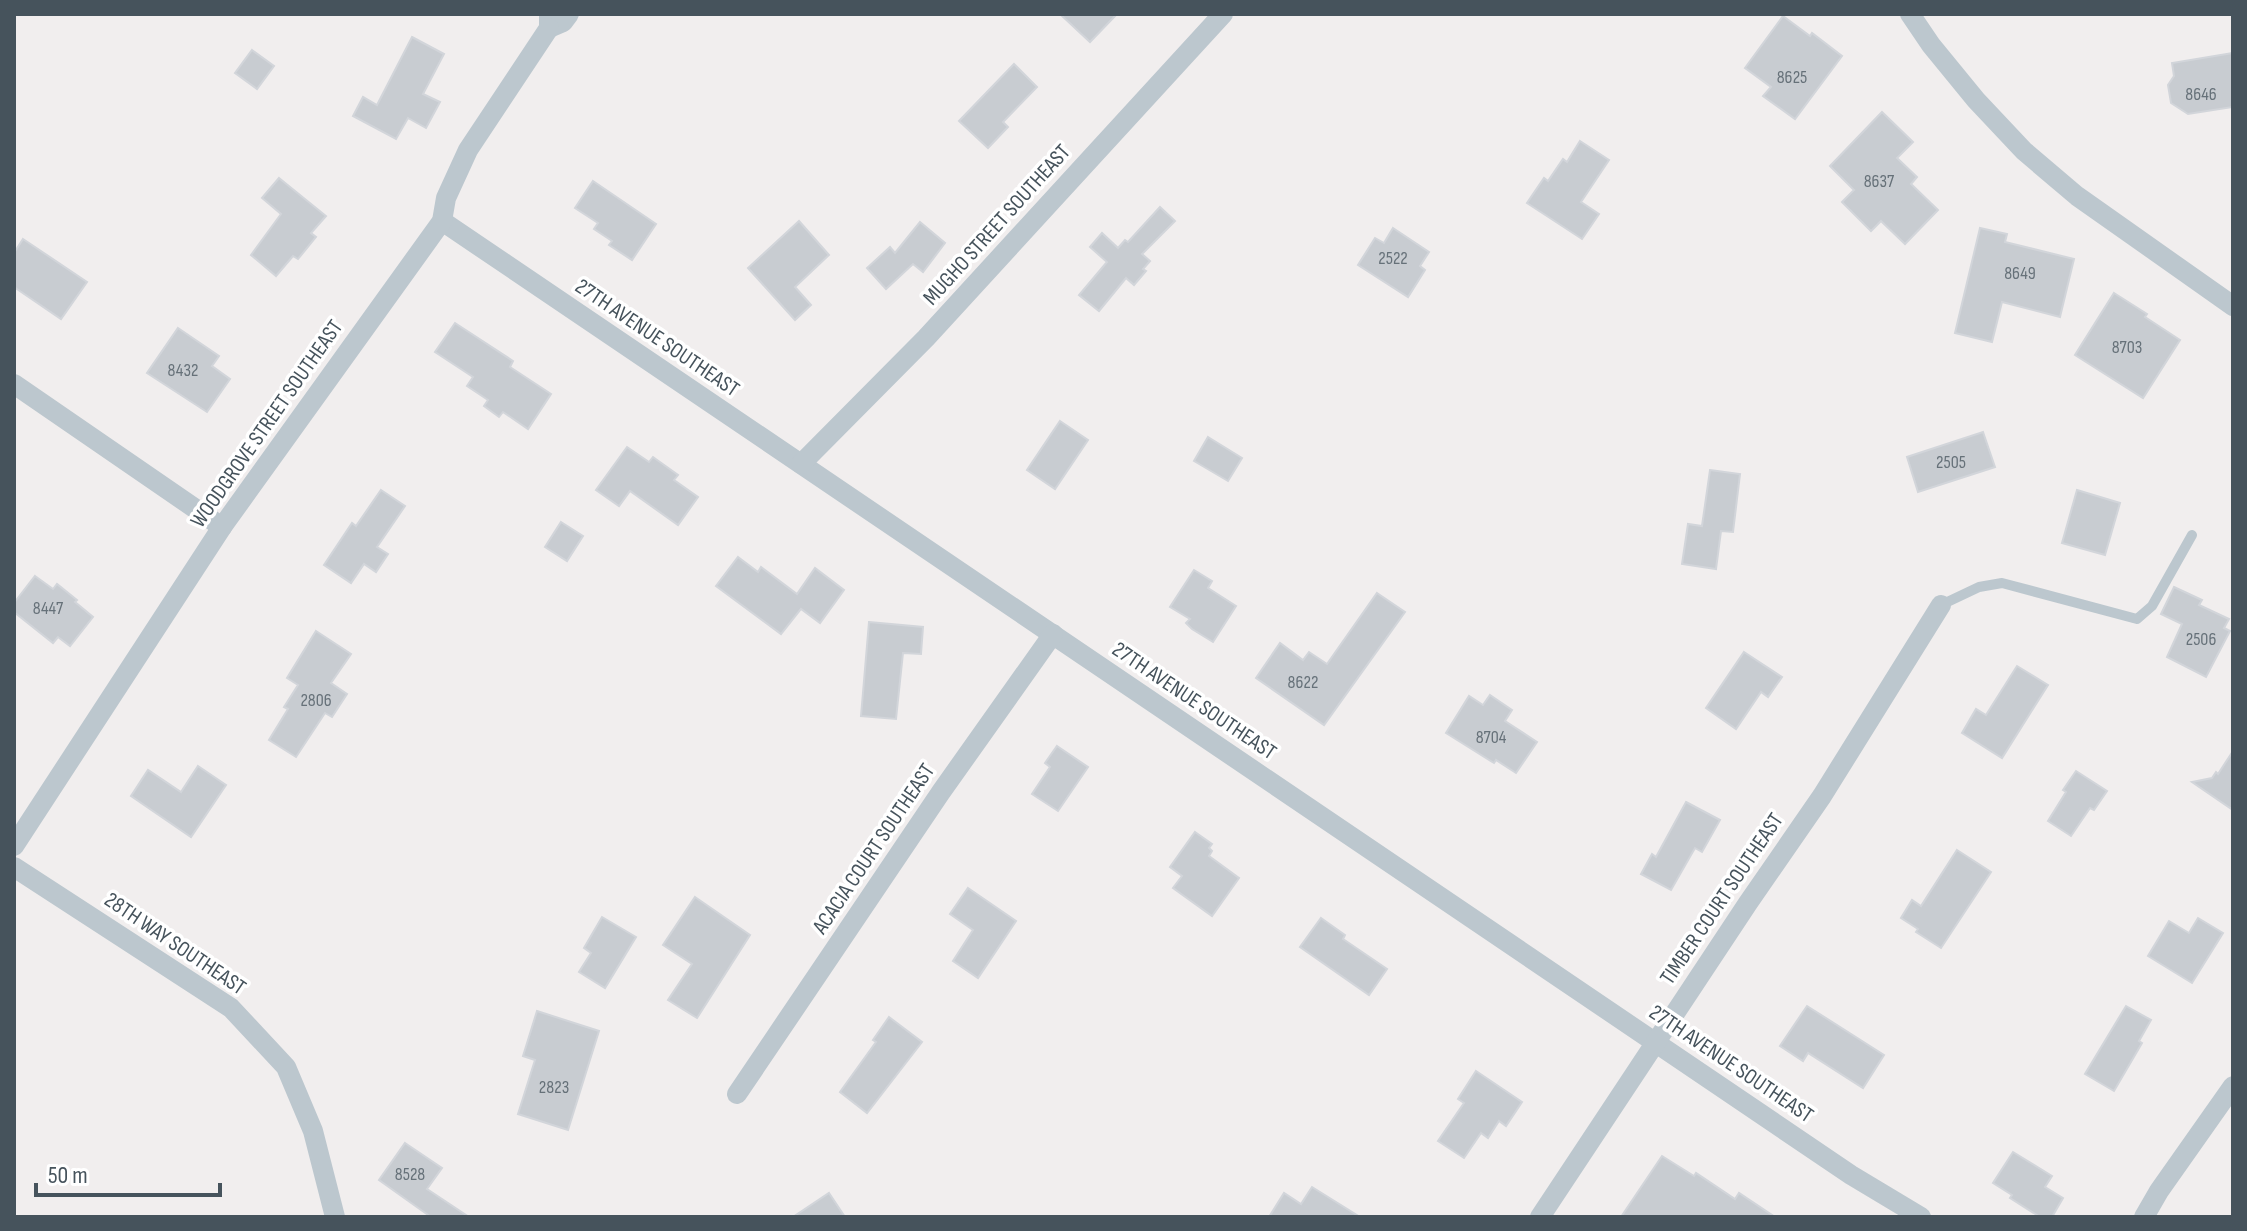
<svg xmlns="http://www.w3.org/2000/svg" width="2247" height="1231" font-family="'Sofia Sans Condensed',sans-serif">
	<rect width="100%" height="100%" fill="#f1eeee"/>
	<!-- building -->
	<g fill="#c8ccd1" stroke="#d2d5da" stroke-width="2">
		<polygon points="1060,14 1117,14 1090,42"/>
		<polygon points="1783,16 1810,36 1812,33 1842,56 1795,119 1763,96 1771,87 1745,68"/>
		<polygon points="412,37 444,54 423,94 440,102 426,128 408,118 396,139 353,116 363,97 377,105"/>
		<polygon points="252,50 274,66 257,89 235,73"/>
		<polygon points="2233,53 2233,107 2188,114 2171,103 2168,85 2174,76 2172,63"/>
		<polygon points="1014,64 1037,87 1003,122 1008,127 988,148 959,121"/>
		<polygon points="1882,112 1913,142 1897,158 1917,177 1911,184 1938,210 1905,244 1881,221 1871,231 1842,202 1854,190 1830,166"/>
		<polygon points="1580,141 1609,160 1581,202 1599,214 1582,239 1527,203 1544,178 1548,181 1563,159 1567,162"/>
		<polygon points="279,178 326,216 311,233 316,237 298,259 293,256 276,276 251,255 281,214 262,198"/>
		<polygon points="593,181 656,224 632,260 609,245 612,241 594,229 598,223 575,208"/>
		<polygon points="1160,207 1175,221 1142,254 1150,261 1143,269 1146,271 1134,285 1126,278 1099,311 1079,295 1107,262 1090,247 1102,233 1118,248 1125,240 1128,242"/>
		<polygon points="799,221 829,255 795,287 811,305 795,320 748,268"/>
		<polygon points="920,222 945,243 923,272 913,264 886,289 867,268 890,247 895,253"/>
		<polygon points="1393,228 1429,252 1420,266 1425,270 1408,297 1358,265 1375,238 1384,243"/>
		<polygon points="1980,228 2007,234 2005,242 2074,259 2060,317 2002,302 1992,342 1955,333"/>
		<polygon points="23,239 87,282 61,319 14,287 14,253"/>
		<polygon points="2114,293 2147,314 2145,317 2180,340 2143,398 2075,355"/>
		<polygon points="455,323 513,361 510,367 551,394 528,429 503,412 499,417 484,406 488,400 467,386 473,377 435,352"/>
		<polygon points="178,328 219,356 212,366 230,379 207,412 147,373"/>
		<polygon points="1060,421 1088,440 1055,489 1027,470"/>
		<polygon points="1983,432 1995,467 1918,492 1907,457"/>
		<polygon points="1208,437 1242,458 1228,481 1194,461"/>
		<polygon points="627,447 649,462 653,457 678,475 674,480 698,497 678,525 630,491 619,506 596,490"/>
		<polygon points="1710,470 1740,474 1733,532 1721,531 1716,569 1682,564 1688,524 1702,526"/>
		<polygon points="381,490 405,506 377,547 388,554 376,572 364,564 351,583 324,565 352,523 356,526"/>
		<polygon points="2077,490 2120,503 2105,555 2062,543"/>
		<polygon points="561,522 583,536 567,561 545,547"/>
		<polygon points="738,557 758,572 761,567 797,594 815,568 844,590 820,623 801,609 781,634 716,586"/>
		<polygon points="1194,570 1212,581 1208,588 1236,606 1213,642 1192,629 1186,623 1190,619 1170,607"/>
		<polygon points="35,576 53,589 57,584 77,600 75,602 93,617 70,646 58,637 53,643 14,612 14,603"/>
		<polygon points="2174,587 2202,600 2199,605 2229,619 2224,628 2230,631 2206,677 2167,657 2182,624 2161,614"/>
		<polygon points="1377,593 1405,612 1324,725 1256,678 1280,643 1303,660 1309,652 1327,664"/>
		<polygon points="869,622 923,627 921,654 903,653 896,719 861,716"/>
		<polygon points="316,631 351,654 331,683 347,694 332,717 325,713 296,757 269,740 288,709 284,707 298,685 287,678"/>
		<polygon points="1744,652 1782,677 1768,697 1761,692 1736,729 1706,708"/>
		<polygon points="2017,666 2048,685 2002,758 1962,733 1976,709 1986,715"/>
		<polygon points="1490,695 1512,710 1505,721 1537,742 1516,773 1496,760 1494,763 1446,733 1469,696 1483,705"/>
		<polygon points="1057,746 1088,767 1058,811 1032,794 1050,767 1045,763"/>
		<polygon points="2233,751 2233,810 2192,782 2212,778 2216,772 2218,774"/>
		<polygon points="198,766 226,785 191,837 131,796 148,770 181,792"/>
		<polygon points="2076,771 2107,791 2094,810 2090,808 2071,836 2048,821 2066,792 2063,790"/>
		<polygon points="1686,802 1720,820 1702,852 1695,848 1671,890 1641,874 1652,854 1656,857"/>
		<polygon points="1195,832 1212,844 1209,848 1212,851 1209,856 1239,878 1212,916 1173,888 1182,876 1170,867"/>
		<polygon points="1957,850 1991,872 1941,948 1916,932 1918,929 1901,918 1912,900 1921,906"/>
		<polygon points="968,888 1016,921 978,978 953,961 973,930 950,914"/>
		<polygon points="695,897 750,935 697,1018 668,1000 692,964 663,945"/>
		<polygon points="602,917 636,937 605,988 579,972 591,953 584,948"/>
		<polygon points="1321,918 1345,935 1343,939 1387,969 1369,995 1300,947"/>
		<polygon points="2198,918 2223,933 2192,983 2148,956 2169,921 2189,933"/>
		<polygon points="1807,1006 1884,1055 1863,1088 1808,1053 1803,1061 1780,1046"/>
		<polygon points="2126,1006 2151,1020 2139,1041 2142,1043 2114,1091 2085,1074"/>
		<polygon points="537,1011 599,1031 568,1130 518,1114 535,1060 523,1056"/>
		<polygon points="889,1017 922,1042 867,1113 840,1092 876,1042 873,1040"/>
		<polygon points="1476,1071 1522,1102 1506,1126 1499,1121 1488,1138 1481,1133 1464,1158 1438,1141 1464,1103 1458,1099"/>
		<polygon points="405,1143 442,1168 427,1189 469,1217 431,1217 379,1180"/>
		<polygon points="2013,1152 2052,1176 2045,1187 2063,1198 2052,1217 2040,1217 2010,1198 2012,1195 1993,1183"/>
		<polygon points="1662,1156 1694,1176 1696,1173 1735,1199 1739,1193 1775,1217 1621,1217"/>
		<polygon points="1312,1187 1360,1217 1269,1217 1284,1193 1301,1204"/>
		<polygon points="829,1193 845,1217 793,1217"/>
	</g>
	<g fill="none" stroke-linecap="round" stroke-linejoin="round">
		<!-- service -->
		<polyline stroke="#bcc7ce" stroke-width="10" points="1941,605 1979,587 2002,583 2137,619 2152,606 2192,535"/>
		<!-- minor -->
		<g stroke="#bcc7ce" stroke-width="20">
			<polyline points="549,14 549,28 563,22 569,14"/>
			<polyline points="1910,14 1931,45 1976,100 2024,151 2077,196 2233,306"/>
			<polyline points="442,221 1851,1175 1921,1217"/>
			<polyline points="14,384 222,527"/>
			<polyline points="801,464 926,338 1223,14"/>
			<polyline points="14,846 222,527 442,221 446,198 468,150 549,28"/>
			<polyline points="14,867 231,1008 286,1067 313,1131 335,1217"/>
			<polyline points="737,1094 941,792 1053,634"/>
			<polyline points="1540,1217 1748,903 1822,796 1941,605"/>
			<polyline points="2144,1217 2159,1191 2233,1086"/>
		</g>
	</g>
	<g text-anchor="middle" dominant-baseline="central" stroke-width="7" stroke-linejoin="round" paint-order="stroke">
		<!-- number labels -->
		<g font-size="18" fill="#667179">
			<text x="1792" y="77">8625</text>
			<text x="2201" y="94">8646</text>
			<text x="1879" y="181">8637</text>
			<text x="1393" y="258">2522</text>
			<text x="2020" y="273">8649</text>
			<text x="2127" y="347">8703</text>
			<text x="183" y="370">8432</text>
			<text x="1951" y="462">2505</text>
			<text x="48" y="608">8447</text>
			<text x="2201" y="639">2506</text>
			<text x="1303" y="682">8622</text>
			<text x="316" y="700">2806</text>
			<text x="1491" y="737">8704</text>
			<text x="554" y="1087">2823</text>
			<text x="410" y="1174">8528</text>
		</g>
		<!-- street labels -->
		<g font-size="22" fill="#46535c" stroke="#fff">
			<text transform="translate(997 225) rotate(-48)">MUGHO STREET SOUTHEAST</text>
			<text transform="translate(657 338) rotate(34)">27TH AVENUE SOUTHEAST</text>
			<text transform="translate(267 424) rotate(-55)">WOODGROVE STREET SOUTHEAST</text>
			<text transform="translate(1194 701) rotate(34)">27TH AVENUE SOUTHEAST</text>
			<text transform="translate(874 849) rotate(-56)">ACACIA COURT SOUTHEAST</text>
			<text transform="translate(1722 899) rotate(-56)">TIMBER COURT SOUTHEAST</text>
			<text transform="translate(175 944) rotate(34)">28TH WAY SOUTHEAST</text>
			<text transform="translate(1731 1064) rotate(34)">27TH AVENUE SOUTHEAST</text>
		</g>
	</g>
	<!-- border -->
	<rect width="2247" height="1231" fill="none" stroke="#46535c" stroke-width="32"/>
	<!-- scale -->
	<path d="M36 1183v12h184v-12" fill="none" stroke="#46535c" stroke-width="4"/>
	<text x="48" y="1183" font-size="24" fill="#46535c" stroke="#ffffff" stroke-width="6" paint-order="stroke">50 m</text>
</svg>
